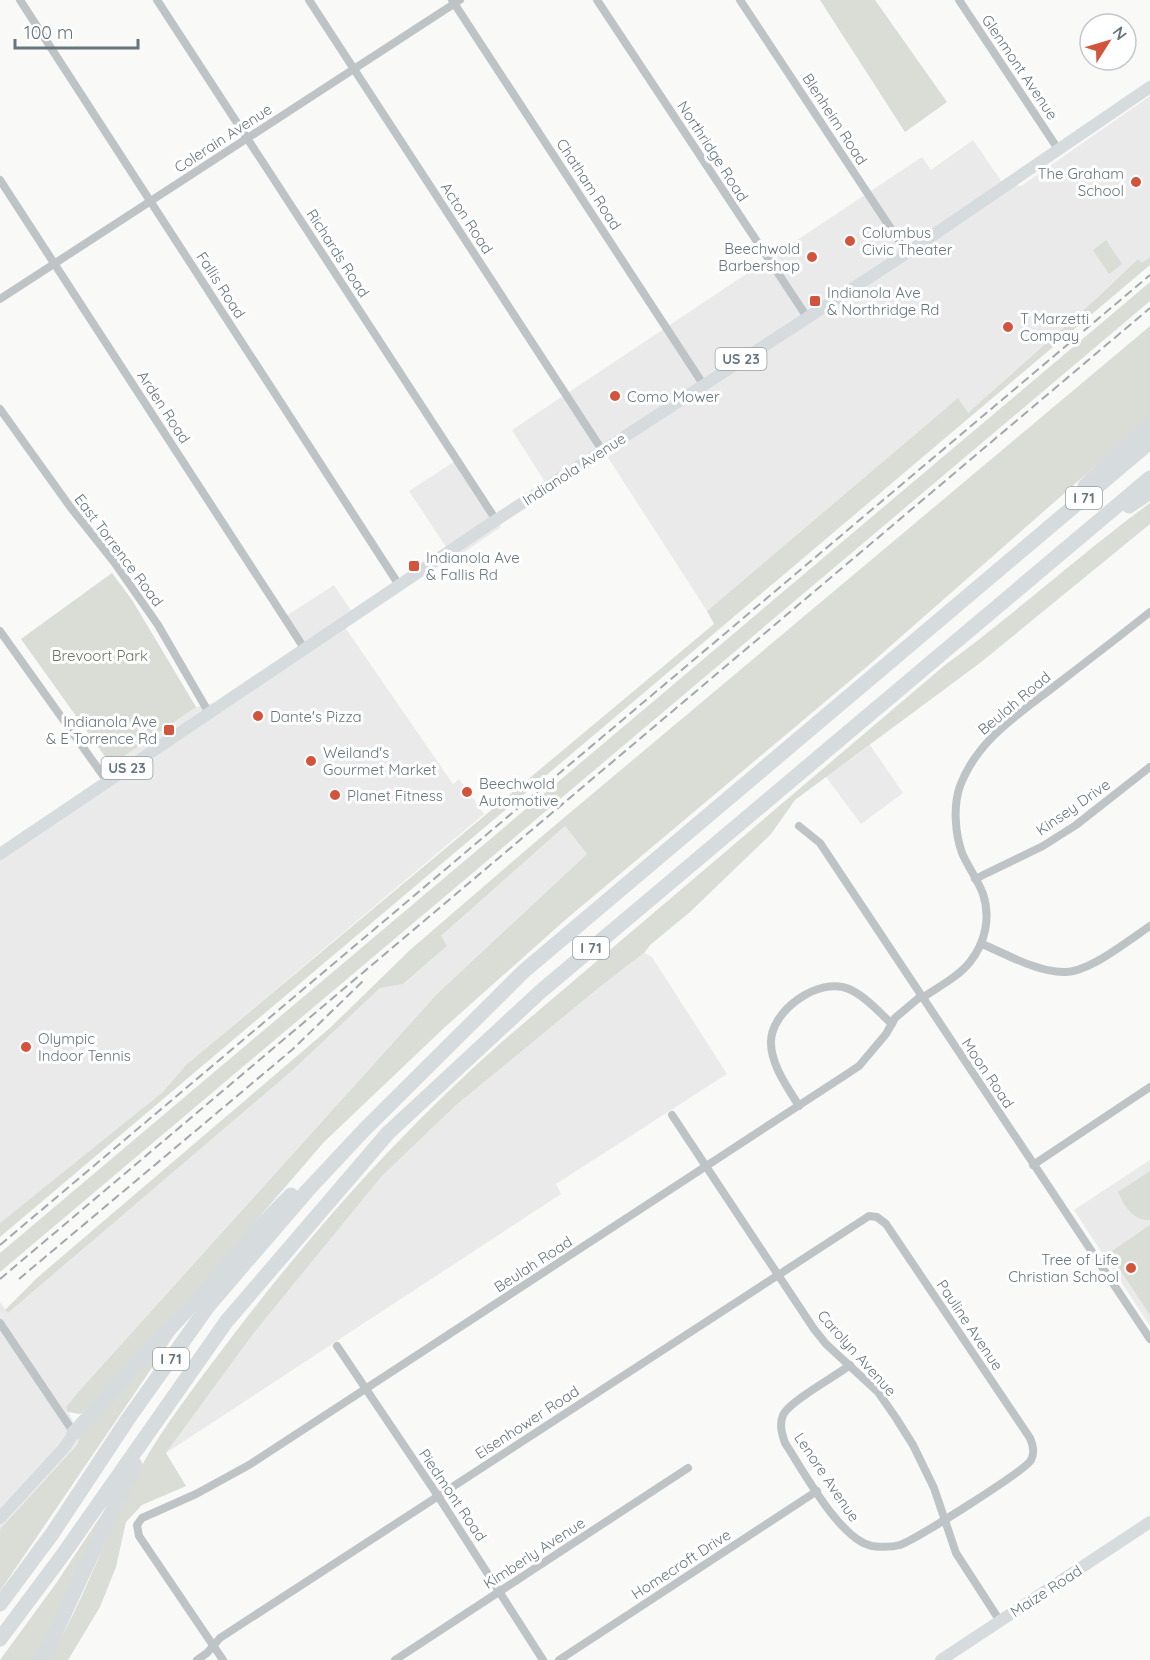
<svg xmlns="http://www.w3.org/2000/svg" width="1150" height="1660" font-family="Quicksand,sans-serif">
	<rect width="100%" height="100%" fill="#f9f9f7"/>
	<!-- built -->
	<g fill="#eaeaea">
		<polygon points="1150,96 1150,257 1142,264 1138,259 1097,298 968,414 957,399 707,611 607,456 552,493 512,430 922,157 931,170 973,140 1004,185 1021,186"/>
		<polygon points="457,460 501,527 454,559 409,491"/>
		<polygon points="334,585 353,614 306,646 286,616"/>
		<polygon points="342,623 453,784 459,779 484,814 186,1065 164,1092 0,1223 0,855 118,775 111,765 196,707 230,699"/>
		<polygon points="870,745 903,793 861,824 826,777"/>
		<polygon points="565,826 587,854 437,994 80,1390 66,1407 80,1436 77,1445 0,1529 0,1302 8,1313 293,1070 380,988 403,984 447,946 440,937"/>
		<polygon points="644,953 652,957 727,1074 556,1184 561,1194 166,1453 253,1334 381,1177 455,1106 601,986"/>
		<polygon points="1150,1160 1150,1326 1074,1210"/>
	</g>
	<!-- green -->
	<g fill="#d9ddd6">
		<polygon points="820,0 875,0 947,102 905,132"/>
		<polygon points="1106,240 1122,264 1109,274 1093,250"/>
		<polygon points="1150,257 1150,265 0,1237 0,1223 163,1092 186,1065 714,624 707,611 958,398 968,413 1097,298 1138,259 1142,263"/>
		<polygon points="1150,282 1150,301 0,1272 0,1253"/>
		<polygon points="1150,326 1150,418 870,664 564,921 445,1027 324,1142 213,1271 85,1411 80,1414 68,1412 66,1407 80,1390 437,994 587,854 565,826 441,936 447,946 403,984 380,988 293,1070 8,1313 5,1310 38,1277 331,1027 410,950 547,832"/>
		<path d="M1150 503V524L980 663 795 800 771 834 690 912 650 945 644 953 601 986 455 1106 381 1177 253 1334 166 1453 186 1486 142 1505 126 1522 116 1567 100 1607 68 1660H48C90 1593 110 1516 152 1448 176 1410 204 1374 231 1338 313 1230 402 1130 504 1040L945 665C1015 614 1079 555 1150 503Z"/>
		<polygon points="112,573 132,600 196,707 111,765 21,639"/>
		<path d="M1150 1171V1220C1133 1221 1124 1206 1118 1192Z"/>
		<polygon points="1150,1225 1150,1315 1109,1253"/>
		<polygon points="177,1331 0,1591 0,1529 77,1445 80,1436"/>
		<polygon points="106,1508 35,1660 0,1660 57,1582"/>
	</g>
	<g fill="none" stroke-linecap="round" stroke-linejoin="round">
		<!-- street -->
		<g stroke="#bec3c6" stroke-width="8">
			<polyline points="20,0 399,585"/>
			<polyline points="157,0 496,520"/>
			<polyline points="309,0 602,450"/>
			<polyline points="452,0 703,384"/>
			<polyline points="597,0 807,317"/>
			<polyline points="740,0 907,253"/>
			<polyline points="959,0 1058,149"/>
			<polyline points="0,180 304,648"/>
			<polyline points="0,299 460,0"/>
			<polyline points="0,409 71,508 114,562 158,625 209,713"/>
			<polyline points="0,631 107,781"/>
			<polyline points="799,826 820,843 1150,1339"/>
			<polyline points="975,879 1043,846 1076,825 1150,767"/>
			<path d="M982 944C1006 954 1039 973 1065 972 1090 972 1129 940 1150 926"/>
			<path d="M922 998C938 987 958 977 970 962 985 943 991 918 983 894 978 880 968 867 962 853 955 833 953 806 960 786 978 738 1022 712 1060 682 1090 659 1120 636 1150 612"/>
			<path d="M799 1106C788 1088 771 1065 771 1043 770 1011 819 976 849 989 865 996 879 1012 892 1024"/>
			<polyline points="672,1115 814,1329 826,1344 878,1392 896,1418 913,1445 934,1488 956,1553 1000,1621"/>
			<polyline points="1033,1165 1150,1087"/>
			<polyline points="0,1323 74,1433"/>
			<polyline points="337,1346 438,1496 543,1660"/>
			<path d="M197 1660 207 1653 220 1638 869 1216 877 1217 886 1224 1030 1438C1033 1445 1035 1453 1031 1460 1024 1472 916 1539 900 1545 893 1547 880 1547 872 1546 840 1540 803 1470 785 1443 782 1434 779 1425 783 1415 790 1401 836 1376 850 1365"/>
			<polyline points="223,1660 139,1536 137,1525 142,1518 196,1494 249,1465 847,1074 859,1066 886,1034 895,1018 921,996"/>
			<polyline points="395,1660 688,1468"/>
			<polyline points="559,1660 817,1491"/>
		</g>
		<!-- secondary -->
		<g stroke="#d6dbdd" stroke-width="12">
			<polyline points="0,1518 64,1448 74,1433"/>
			<polyline points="941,1660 1150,1522"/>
		</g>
		<!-- primary -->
		<polyline stroke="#d6dbdd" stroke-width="12" points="0,854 484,528 907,253 1150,87"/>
		<!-- highway -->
		<g stroke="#d6dbdd" stroke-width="15">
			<polyline points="1085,486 1150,424"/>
			<polyline points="1129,506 1150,492"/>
			<polyline points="74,1433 208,1287 259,1228 291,1195"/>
			<polyline points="0,1604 52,1534 128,1419 209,1305 307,1191 364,1130 524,971 1150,442"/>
			<polyline points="0,1639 62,1556 226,1322 388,1133 540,992 1150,478"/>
			<path d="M40 1660 48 1648C77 1587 104 1525 135 1465"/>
		</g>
		<!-- rail -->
		<g stroke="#a1a8ac" stroke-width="2" stroke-dasharray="9 4.5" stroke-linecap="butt">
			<polyline points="0,1245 1150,275"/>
			<polyline points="0,1279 1150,308"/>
			<polyline points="19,1279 293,1049 363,981"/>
		</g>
	</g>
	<!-- markers -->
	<g fill="#d2543d" stroke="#fff" stroke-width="2">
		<circle cx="1136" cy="182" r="6"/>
		<circle cx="850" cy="241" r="6"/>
		<circle cx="812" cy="257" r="6"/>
		<rect x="809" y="295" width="12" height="12" rx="3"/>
		<circle cx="1008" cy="327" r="6"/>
		<circle cx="615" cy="396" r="6"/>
		<rect x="408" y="560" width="12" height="12" rx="3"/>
		<circle cx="258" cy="716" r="6"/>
		<rect x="163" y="724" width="12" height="12" rx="3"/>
		<circle cx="311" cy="761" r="6"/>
		<circle cx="467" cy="792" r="6"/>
		<circle cx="335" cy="795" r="6"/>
		<circle cx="26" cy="1047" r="6"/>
		<circle cx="1131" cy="1268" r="6"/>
	</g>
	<g text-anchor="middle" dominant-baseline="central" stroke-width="6" stroke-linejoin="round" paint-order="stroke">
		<!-- shield labels -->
		<g fill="#fff" stroke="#949fa5" stroke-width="1.5">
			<rect x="715.5" y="348" width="51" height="22" rx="4.5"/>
			<rect x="1066" y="487" width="36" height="22" rx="4.5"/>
			<rect x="101.5" y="757" width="51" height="22" rx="4.5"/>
			<rect x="573" y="937" width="36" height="22" rx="4.5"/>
			<rect x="153" y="1348" width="36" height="22" rx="4.5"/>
		</g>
		<g font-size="14" font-weight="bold" fill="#66767e">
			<text x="741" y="359">US 23</text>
			<text x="1084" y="498">I 71</text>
			<text x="127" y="768">US 23</text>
			<text x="591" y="948">I 71</text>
			<text x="171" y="1359">I 71</text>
		</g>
		<!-- street labels -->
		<g font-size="15" fill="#66767e" stroke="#fff">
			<text transform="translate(1020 67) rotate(56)">Glenmont Avenue</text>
			<text transform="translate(835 119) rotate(57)">Blenheim Road</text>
			<text transform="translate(223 138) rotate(-33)">Colerain Avenue</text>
			<text transform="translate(713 151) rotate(57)">Northridge Road</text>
			<text transform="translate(589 184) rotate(57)">Chatham Road</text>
			<text transform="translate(467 218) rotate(57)">Acton Road</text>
			<text transform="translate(338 253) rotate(57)">Richards Road</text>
			<text transform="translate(221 285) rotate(57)">Fallis Road</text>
			<text transform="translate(164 407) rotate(57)">Arden Road</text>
			<text transform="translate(574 469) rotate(-33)">Indianola Avenue</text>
			<text transform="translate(119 550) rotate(53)">East Torrence Road</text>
			<text transform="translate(1014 703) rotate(-40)">Beulah Road</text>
			<text transform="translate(1073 807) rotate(-35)">Kinsey Drive</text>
			<text transform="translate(988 1073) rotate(56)">Moon Road</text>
			<text transform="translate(533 1264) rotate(-33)">Beulah Road</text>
			<text transform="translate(970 1325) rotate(56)">Pauline Avenue</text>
			<text transform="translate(857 1353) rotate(48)">Carolyn Avenue</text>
			<text transform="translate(527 1422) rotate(-33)">Eisenhower Road</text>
			<text transform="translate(827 1477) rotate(56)">Lenore Avenue</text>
			<text transform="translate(453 1495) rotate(56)">Piedmont Road</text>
			<text transform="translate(534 1553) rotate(-33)">Kimberly Avenue</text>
			<text transform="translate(681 1564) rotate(-33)">Homecroft Drive</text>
			<text transform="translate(1046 1591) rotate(-33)">Maize Road</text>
		</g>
		<!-- poi labels -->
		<g font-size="15" fill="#66767e" stroke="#fff" text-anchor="start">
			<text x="1124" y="173" text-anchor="end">The Graham<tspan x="1124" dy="17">School</tspan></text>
			<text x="862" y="232">Columbus<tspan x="862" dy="17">Civic Theater</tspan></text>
			<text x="800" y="248" text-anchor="end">Beechwold<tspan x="800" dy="17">Barbershop</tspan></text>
			<text x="827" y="292">Indianola Ave<tspan x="827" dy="17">&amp; Northridge Rd</tspan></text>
			<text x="1020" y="318">T Marzetti<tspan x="1020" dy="17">Compay</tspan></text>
			<text x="627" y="396">Como Mower</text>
			<text x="426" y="557">Indianola Ave<tspan x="426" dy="17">&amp; Fallis Rd</tspan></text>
			<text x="270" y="716">Dante's Pizza</text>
			<text x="157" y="721" text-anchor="end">Indianola Ave<tspan x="157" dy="17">&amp; E Torrence Rd</tspan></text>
			<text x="323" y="752">Weiland's<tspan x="323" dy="17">Gourmet Market</tspan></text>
			<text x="479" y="783">Beechwold<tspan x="479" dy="17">Automotive</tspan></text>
			<text x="347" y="795">Planet Fitness</text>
			<text x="38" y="1038">Olympic<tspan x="38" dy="17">Indoor Tennis</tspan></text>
			<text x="1119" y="1259" text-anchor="end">Tree of Life<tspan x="1119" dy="17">Christian School</tspan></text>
		</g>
		<!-- park labels -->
		<g font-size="15" fill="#6a7765" stroke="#fff">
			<text x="100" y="655">Brevoort Park</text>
		</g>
	</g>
	<!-- north arrow -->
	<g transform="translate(1108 42) rotate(53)"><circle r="28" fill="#ffffff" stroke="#c2c8cb" stroke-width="1.5"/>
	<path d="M0-4.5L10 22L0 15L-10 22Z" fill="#d2543d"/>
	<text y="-9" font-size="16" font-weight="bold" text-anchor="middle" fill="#66767e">N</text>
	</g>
	<!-- scale -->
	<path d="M15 39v9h123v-9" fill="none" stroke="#66767e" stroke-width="3"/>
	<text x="24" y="39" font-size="18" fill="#66767e" stroke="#ffffff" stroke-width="4.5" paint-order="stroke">100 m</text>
</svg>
